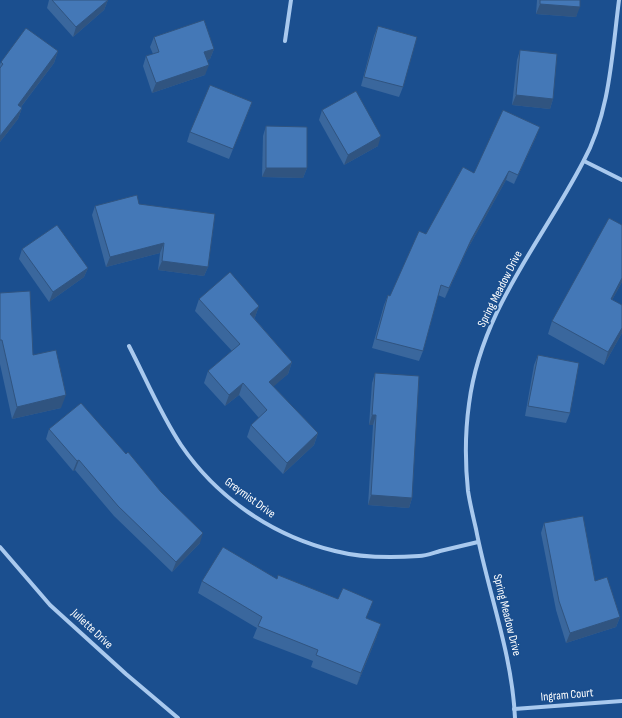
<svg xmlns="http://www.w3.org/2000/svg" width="622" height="718" font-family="'Sofia Sans Condensed',sans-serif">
	<rect width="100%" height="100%" fill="#1b4f8f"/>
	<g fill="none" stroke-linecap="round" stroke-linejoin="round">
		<!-- street -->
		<g stroke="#a9c9ee" stroke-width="4">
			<polyline points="285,41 291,0"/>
			<polyline points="584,161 622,180"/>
			<path d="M129 346C146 379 161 415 181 445 217 498 273 536 335 551 362 558 392 558 419 556 426 556 433 553 440 551 453 548 465 545 478 542"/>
			<polyline points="0,547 50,605 126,674 178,718"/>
			<polyline points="514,709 622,701"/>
			<path d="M515 718C512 653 488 592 476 529 473 516 470 504 468 491 465 462 465 433 469 404 481 310 541 243 583 162 610 113 612 54 619 0"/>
		</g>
	</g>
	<!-- wall -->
	<g fill="#3a679d">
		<polygon points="49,0 108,0 104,10 73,37 47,8"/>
		<polygon points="537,0 580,0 576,17 536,14"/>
		<polygon points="378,26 403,87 399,97 361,86 374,36"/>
		<polygon points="154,37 214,49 210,59 207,60 205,75 152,93 143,66 146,56 153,54 150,47"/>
		<polygon points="520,50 553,99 550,109 512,105 517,60"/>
		<polygon points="58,51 54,63 21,107 22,108 18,119 0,142 0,64 1,62"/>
		<polygon points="252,102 229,159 187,142 190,132"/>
		<polygon points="322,110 378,146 344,165 319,120"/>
		<polygon points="266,126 307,168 303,178 262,177 263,136"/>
		<polygon points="536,137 514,184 506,180 467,250 445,298 438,295 423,351 419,361 372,348 384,305 388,295 390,296 426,234 474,173"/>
		<polygon points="139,204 208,267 204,276 158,270 160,253 106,267 92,215 95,206"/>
		<polygon points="622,225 622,282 612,300 622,305 622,333 604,365 548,334 552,321"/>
		<polygon points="22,249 88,268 84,277 49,302 19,259"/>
		<polygon points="0,293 33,355 61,408 12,419 0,364"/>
		<polygon points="199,299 259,306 255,317 254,318 292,362 288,374 273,386 318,433 314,445 283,474 247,437 251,425 259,418 239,395 225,406 204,383 208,371 232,351 195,311"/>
		<polygon points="538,355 570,413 566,423 525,416 534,365"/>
		<polygon points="375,373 412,498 409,508 368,505 373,425 369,425 372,383"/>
		<polygon points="49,429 200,543 172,572 114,516 75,470 73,471 46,439"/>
		<polygon points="544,523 595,581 620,617 616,627 566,643 556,610 541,533"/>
		<polygon points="277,579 338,599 366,618 377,636 357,685 311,667 313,661 253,638 257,628 198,593 202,581"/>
	</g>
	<!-- shaded-wall -->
	<g fill="#305480">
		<polygon points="108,0 104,10 73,37 76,27"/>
		<polygon points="540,4 580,7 576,17 536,14"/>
		<polygon points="214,49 210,59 201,62 204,52"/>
		<polygon points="58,51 54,63 14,116 18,105"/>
		<polygon points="209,65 205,75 152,93 156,83"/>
		<polygon points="516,95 553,99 550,109 512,105"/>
		<polygon points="22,108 18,119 0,142 0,136"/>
		<polygon points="540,127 536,137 514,184 518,175"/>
		<polygon points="381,136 378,146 344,165 348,155"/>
		<polygon points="266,168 307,168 303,178 262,177"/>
		<polygon points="509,171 506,180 467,250 445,298 449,288 471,240"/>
		<polygon points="164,243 160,253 106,267 110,257"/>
		<polygon points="162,261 208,267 204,276 158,270"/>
		<polygon points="88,268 84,277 49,302 53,292"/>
		<polygon points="622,278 622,282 606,311 611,299"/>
		<polygon points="259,306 255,317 246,325 250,314"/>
		<polygon points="622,328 622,333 604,365 608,352"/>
		<polygon points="292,362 288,374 265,394 269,382"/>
		<polygon points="243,383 239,395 225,406 229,395"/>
		<polygon points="66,395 61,408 12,419 17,407"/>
		<polygon points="372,415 376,415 373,425 369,425"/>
		<polygon points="318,433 314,445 283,474 287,463"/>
		<polygon points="79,460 75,470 73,471 77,461"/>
		<polygon points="371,495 412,498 409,508 368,505"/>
		<polygon points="203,533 200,543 172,572 176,562"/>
		<polygon points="620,617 616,627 566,643 570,633"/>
		<polygon points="381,624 377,636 357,685 361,673"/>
	</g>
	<!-- building -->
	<g fill="#4478b7" stroke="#305480">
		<polygon points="52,0 108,0 76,27"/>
		<polygon points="540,0 580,0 580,7 540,4"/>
		<polygon points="204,20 214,49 204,52 209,65 156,83 146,56 159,52 154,37"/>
		<polygon points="378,26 417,37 403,87 364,77"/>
		<polygon points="26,28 58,51 18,105 22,108 0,136 0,68 3,64 1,62"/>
		<polygon points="520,50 557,54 553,99 516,95"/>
		<polygon points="210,85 252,102 233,149 190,132"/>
		<polygon points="356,91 381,136 348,155 322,110"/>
		<polygon points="503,110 540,127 518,175 509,171 471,240 449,288 441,285 423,351 376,339 388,295 390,296 419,231 426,234 463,167 474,173"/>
		<polygon points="266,126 307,127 307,168 266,168"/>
		<polygon points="137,195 139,204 215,214 208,267 162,261 164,243 110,257 95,206"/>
		<polygon points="609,218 622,225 622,278 611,299 622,305 622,328 608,352 552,321"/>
		<polygon points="57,225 88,268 53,292 22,249"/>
		<polygon points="230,272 259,306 250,314 292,362 269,382 318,433 287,463 251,425 267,410 243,383 229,395 208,371 240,344 199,299"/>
		<polygon points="30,291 33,355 56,350 66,395 17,407 2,340 0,340 0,293"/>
		<polygon points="538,355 579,363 570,413 528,406"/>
		<polygon points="375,373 419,376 412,498 371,495 376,415 372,415"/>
		<polygon points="81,403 126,454 128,452 161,492 203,533 176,562 118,506 79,460 77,461 49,429"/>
		<polygon points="583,516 595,581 607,577 620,617 570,633 559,601 544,523"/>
		<polygon points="223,547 277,579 278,575 338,599 343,588 373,601 366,618 381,624 361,673 316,655 318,650 258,626 262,617 202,581"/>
	</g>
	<g text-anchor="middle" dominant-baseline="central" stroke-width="3.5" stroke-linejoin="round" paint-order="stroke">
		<!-- street labels -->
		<g font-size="12" fill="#fff" stroke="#1b4f8f">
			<text transform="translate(500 289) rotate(-63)">Spring Meadow Drive</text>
			<text transform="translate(250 498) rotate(36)">Greymist Drive</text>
			<text transform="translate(507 615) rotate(76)">Spring Meadow Drive</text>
			<text transform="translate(92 629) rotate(43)">Juliette Drive</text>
			<text transform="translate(567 695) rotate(-5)">Ingram Court</text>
		</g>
	</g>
</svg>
